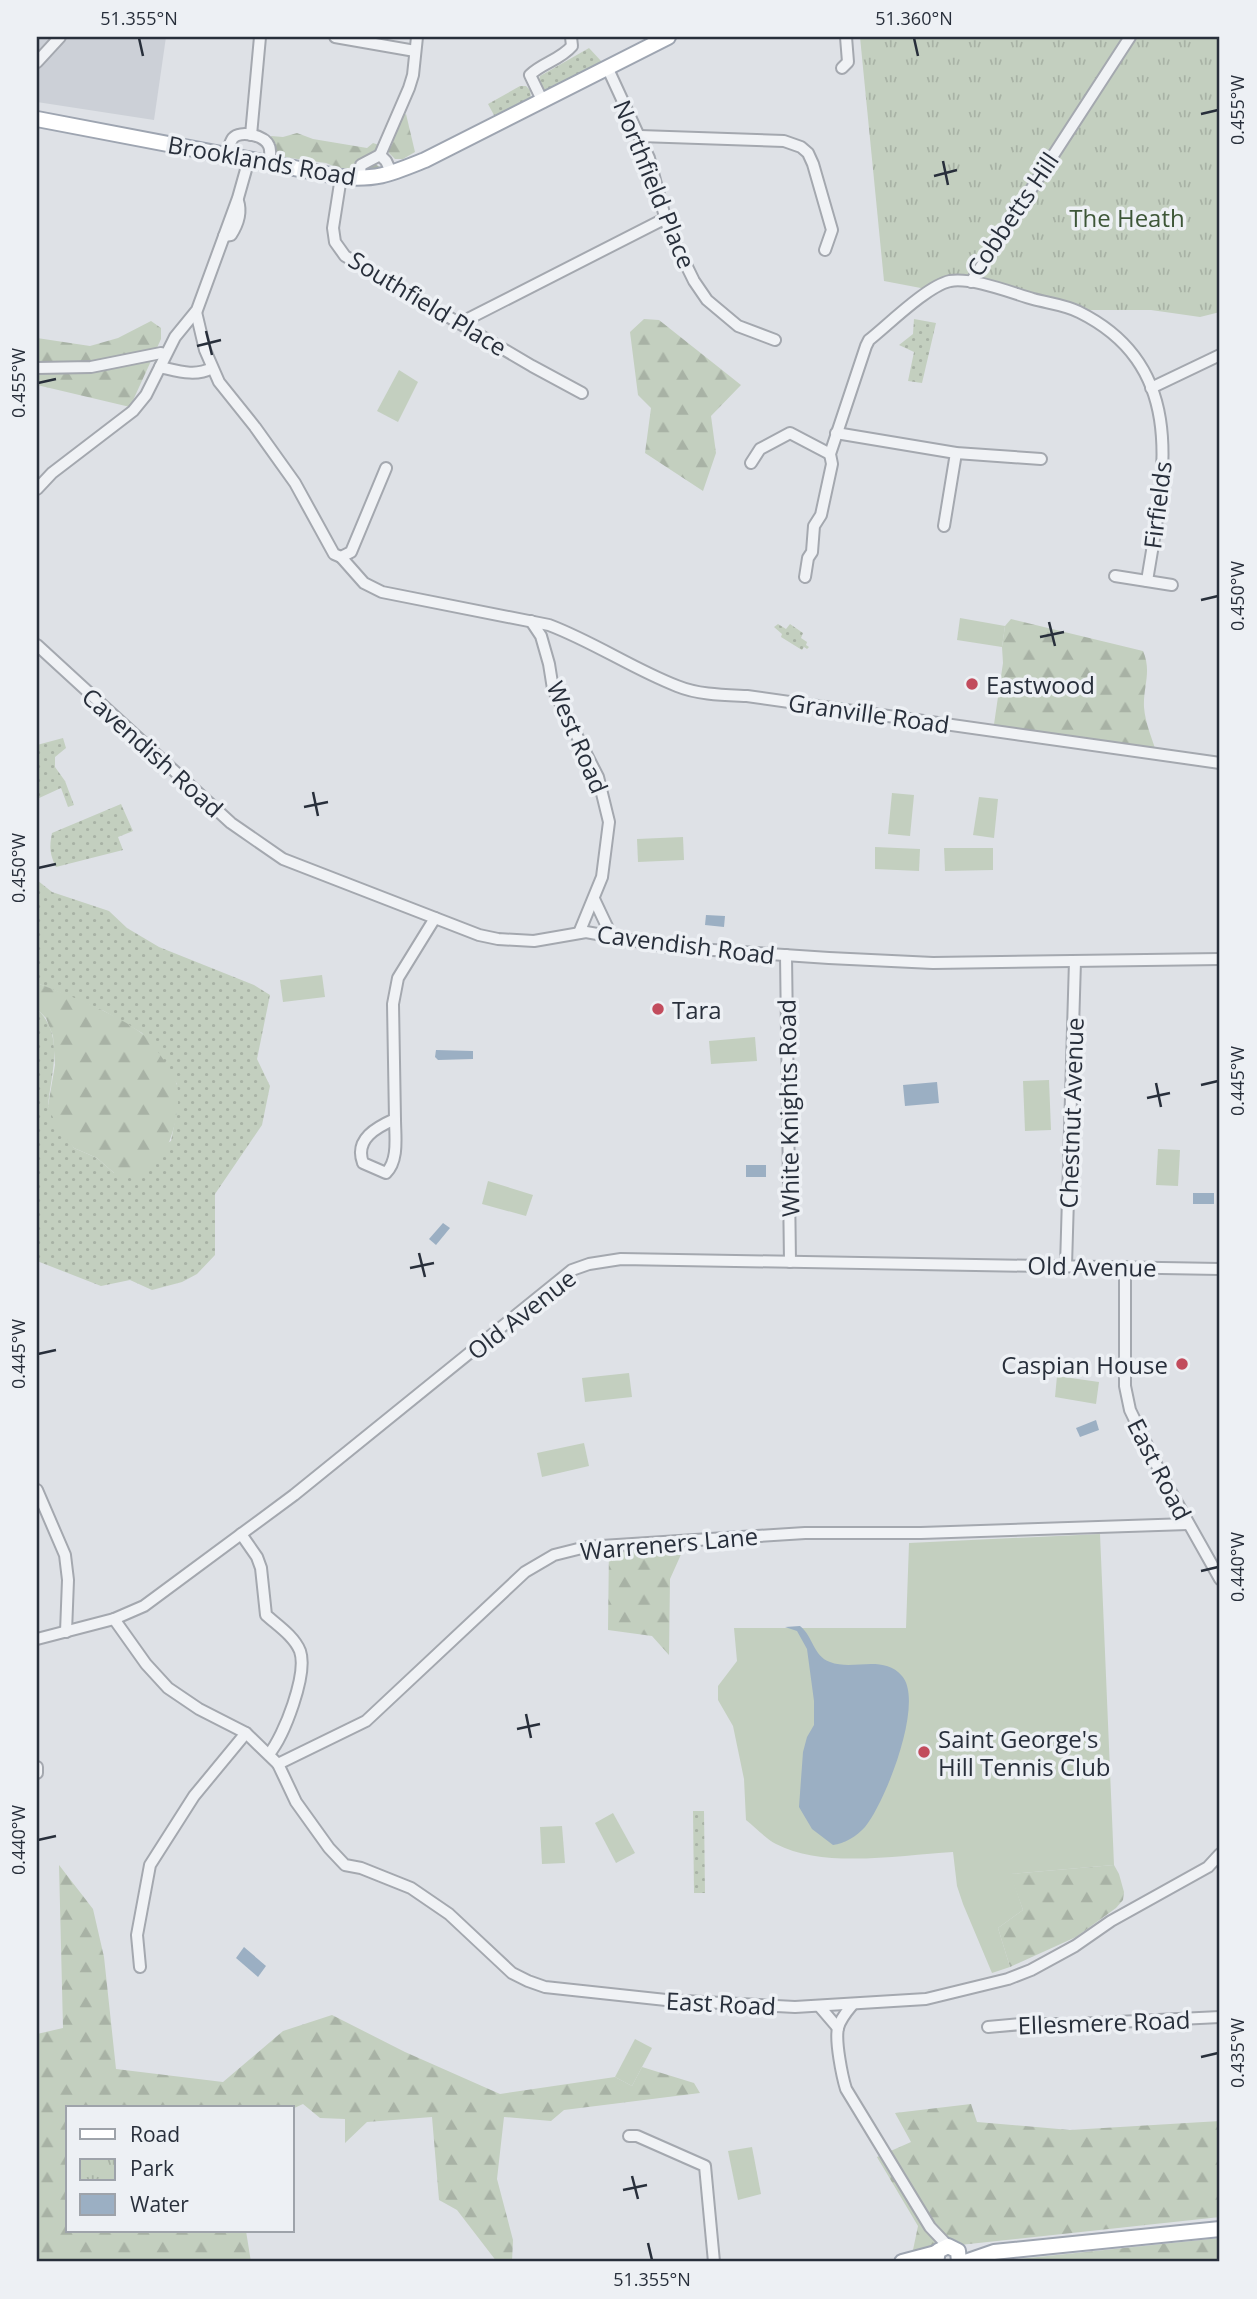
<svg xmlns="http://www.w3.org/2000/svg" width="1257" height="2299" font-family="'Open Sans',sans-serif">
	<defs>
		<pattern id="grass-dots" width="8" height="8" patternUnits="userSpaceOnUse" patternTransform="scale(1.75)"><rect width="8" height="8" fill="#c3cfbf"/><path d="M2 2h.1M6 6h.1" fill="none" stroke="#a8b2a5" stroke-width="1.8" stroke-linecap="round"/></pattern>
		<pattern id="forest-firs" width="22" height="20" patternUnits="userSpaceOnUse" patternTransform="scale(1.75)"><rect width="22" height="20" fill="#c3cfbf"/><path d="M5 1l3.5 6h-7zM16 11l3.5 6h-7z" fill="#a8b2a5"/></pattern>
		<pattern id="park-tufts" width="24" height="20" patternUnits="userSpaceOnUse" patternTransform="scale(1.75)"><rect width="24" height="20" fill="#c3cfbf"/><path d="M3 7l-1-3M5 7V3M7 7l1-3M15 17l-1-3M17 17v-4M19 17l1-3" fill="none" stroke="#a8b2a5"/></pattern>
	</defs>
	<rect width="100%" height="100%" fill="#dee1e6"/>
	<!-- built -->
	<polygon fill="#ccd0d7" points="37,37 166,37 154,120 37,102"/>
	<!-- grass -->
	<g fill="url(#grass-dots)">
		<polygon points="589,48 602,62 548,90 543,89 538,84 540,76"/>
		<polygon points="520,86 526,86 530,90 531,99 495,117 488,104"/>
		<polygon points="914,319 936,323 922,383 908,381 914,352 899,345 913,334"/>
		<polygon points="778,624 786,629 790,624 803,633 801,638 807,642 806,645 809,647 807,649 804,647 802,650 781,637 782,634 774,627"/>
		<polygon points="63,738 66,748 55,757 55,767 65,781 74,805 68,807 61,788 37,799 37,745"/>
		<path d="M121 804 133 831 118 837 123 850 56 867C50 855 49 847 52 833Z"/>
		<path d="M37 880 52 892 109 911 127 928 159 947 254 985 270 995 257 1059 270 1086 262 1125 215 1194V1255L197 1274 182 1282 152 1290 130 1280 101 1286 37 1261V1009C65 1035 51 1073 48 1106L74 1148 97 1158 114 1173 171 1141 177 1110V1084L142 1033 104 1011 37 983Z"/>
		<polygon points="693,1811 704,1811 705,1893 694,1893"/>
	</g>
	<!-- forest -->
	<g fill="url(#forest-firs)">
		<polygon points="406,114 415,152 403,159 395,159 389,153 389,145 402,116"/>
		<polygon points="297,133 313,139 367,148 373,143 379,145 375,153 375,164 386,171 369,175 340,169 326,163 269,155 271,136 283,137"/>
		<polygon points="644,319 659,320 741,385 711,416 716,453 703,491 645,453 651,408 638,395 630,332"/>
		<polygon points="151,321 161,328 161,339 130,407 37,385 37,338 90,346 118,338"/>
		<path d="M1011 619 1143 651C1152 671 1143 687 1144 707 1145 723 1153 741 1158 757L993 731 1003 663 1002 647 1005 626Z"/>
		<path d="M37 983C72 997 109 1010 140 1032 151 1040 174 1072 177 1085 180 1097 177 1112 175 1123 168 1151 160 1163 136 1178L114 1173 97 1158 74 1148 57 1127 48 1106 55 1065 53 1036 46 1018 37 1009Z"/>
		<polygon points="683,1542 683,1550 670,1579 669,1655 652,1636 608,1630 609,1546"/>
		<polygon points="59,1865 93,1909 104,1957 116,2069 223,2082 283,2031 332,2015 405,2052 500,2094 615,2077 632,2086 642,2067 694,2083 700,2093 564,2110 551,2121 504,2117 497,2179 513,2240 512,2262 497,2262 457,2210 439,2200 432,2117 367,2122 345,2143 345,2119 320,2118 303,2104 292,2109 270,2107 68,2108 68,2231 246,2231 251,2262 37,2262 37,2034 63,2028"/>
		<polygon points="1114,1865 1119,1874 1124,1892 1123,1900 1116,1908 1076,1937 1010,1967 998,1928 1023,1910 1010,1874"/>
		<polygon points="971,2104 977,2122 1070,2130 1220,2121 1220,2217 913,2250 918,2226 877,2157 911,2142 895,2113"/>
		<polygon points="1220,2238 1220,2262 990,2262"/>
	</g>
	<!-- park -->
	<g fill="url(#park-tufts)">
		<polygon points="860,37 1125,37 969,281 926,289 884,281"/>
		<polygon points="1135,37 1220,37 1220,312 1200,317 1151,310 1088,310 978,280"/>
	</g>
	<!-- pitch -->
	<g fill="#c3cfbf">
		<polygon points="399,370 418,382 398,422 377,411"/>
		<polygon points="960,618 1005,626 1002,647 957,640"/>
		<polygon points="892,793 914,795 910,836 888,834"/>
		<polygon points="979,797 998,799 994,838 973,835"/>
		<polygon points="683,837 684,860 638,862 637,839"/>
		<polygon points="875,847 920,849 919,871 875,869"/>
		<polygon points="993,848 993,870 945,871 944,848"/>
		<polygon points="322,975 325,997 283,1002 280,980"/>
		<polygon points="755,1037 757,1061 711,1064 709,1041"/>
		<polygon points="1049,1080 1051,1130 1025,1131 1023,1081"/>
		<polygon points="1158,1149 1180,1150 1178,1186 1156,1185"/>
		<polygon points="488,1181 533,1195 526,1216 482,1204"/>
		<polygon points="629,1373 632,1397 585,1402 582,1378"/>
		<polygon points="1057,1376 1099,1382 1096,1404 1055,1397"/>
		<polygon points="584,1443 589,1466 542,1477 537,1453"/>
		<path d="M1100 1534 1114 1865 1011 1874 1023 1910 998 1928 1010 1967 992 1973 963 1904 957 1886 953 1852C900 1855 823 1869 776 1844 765 1838 756 1828 746 1820L744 1779 733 1726 718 1700V1686L737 1661 734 1628H906L909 1543Z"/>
		<polygon points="613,1813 635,1853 616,1863 595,1823"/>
		<polygon points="562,1826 565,1863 542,1864 540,1827"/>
		<polygon points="635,2039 652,2048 632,2086 615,2077"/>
		<polygon points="752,2147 761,2194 738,2200 728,2151"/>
	</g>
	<!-- water -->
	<g fill="#9bafc3">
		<polygon points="706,915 725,916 724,927 705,925"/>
		<polygon points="436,1050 473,1051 473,1059 438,1060 435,1057"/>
		<polygon points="937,1082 939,1103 905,1106 903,1085"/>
		<rect x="746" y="1165" width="20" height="12"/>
		<rect x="1193" y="1193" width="21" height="11"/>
		<polygon points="443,1223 450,1228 436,1245 429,1239"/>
		<polygon points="1096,1420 1099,1430 1080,1437 1076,1428"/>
		<path d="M800 1626C813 1636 813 1656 830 1662 853 1671 883 1654 902 1676 925 1702 885 1803 865 1827 857 1836 844 1844 833 1845L812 1829 799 1807 803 1752 807 1737 814 1725V1701L807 1649 797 1631 785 1627Z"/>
		<polygon points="244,1947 266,1966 258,1977 236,1958"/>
	</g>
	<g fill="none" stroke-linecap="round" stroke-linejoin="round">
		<!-- minor casing -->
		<g stroke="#a4a8af" stroke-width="14">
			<g id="minor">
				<polyline points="335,37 415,51"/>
				<polyline points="37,62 60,37"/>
				<polyline points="842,68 848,62 846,37"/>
				<polyline points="608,69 649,158 668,228 694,281 707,300 738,326 775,340"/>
				<path d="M543 102 530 75C542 63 560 60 572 46L571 37"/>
				<polyline points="251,135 260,37"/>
				<polyline points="640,136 784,141 801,147 808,153 813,164 832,230 825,250"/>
				<path d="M226 155C228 150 230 142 233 138 240 130 265 135 269 146 271 150 270 158 270 163"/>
				<polyline points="380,155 409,88 413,75 417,37"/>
				<polyline points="341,177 333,228 335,242 345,256 532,366 582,393"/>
				<polyline points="359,178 361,165 380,155 386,161 392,174"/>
				<path d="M224 236 231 235C238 224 242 213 238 201"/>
				<polyline points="971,282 1130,37"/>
				<polyline points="196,312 205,350 219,382 255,427 295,483 334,554 341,557 351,552 386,468"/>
				<polyline points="460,323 666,218"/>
				<path d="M160 367C178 371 195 377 212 368"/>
				<polyline points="37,368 91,367 161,353 164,354"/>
				<polyline points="1151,388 1220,355"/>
				<polyline points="836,433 956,453 1041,459"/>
				<polyline points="751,463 760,449 790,433 830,454"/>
				<polyline points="37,489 52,473 133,411 146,395 175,337 197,310 238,198 249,159"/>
				<polyline points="944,526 956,453"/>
				<path d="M341 557 364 583 382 592 549 625C594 642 633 669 677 686 699 695 724 695 747 696L1220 763"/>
				<polyline points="1115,576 1172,585"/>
				<path d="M805 577 808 558 812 552 814 526 821 515 832 464 830 454 866 346 869 340C888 325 927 286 950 281 972 277 1012 293 1033 299 1048 303 1066 305 1079 312 1192 368 1163 481 1147 581"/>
				<polyline points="531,621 541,636 549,664 553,689 598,777 609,822 602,877 579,933"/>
				<polyline points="37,645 231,823 283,859 479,935 498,939 534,941 586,932 669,947 829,958 933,963 1220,959"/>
				<polyline points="594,899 611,935"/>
				<polyline points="786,955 790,1262"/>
				<path d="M395 1119C377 1127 354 1139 363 1163L386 1173C399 1160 395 1136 395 1119L393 1004 398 978 435 918"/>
				<polyline points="1066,1266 1075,961"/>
				<polyline points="1125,1267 1125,1386 1130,1410 1162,1476 1220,1579"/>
				<polyline points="37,1490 65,1555 68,1580 66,1632"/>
				<path d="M241 1534 257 1557 261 1568 266 1615C277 1625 294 1636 300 1651 308 1674 284 1736 269 1754"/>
				<polyline points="114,1619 146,1664 168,1688 199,1709 246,1733 278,1764 366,1721 525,1572 554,1555 586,1547 805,1533 921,1533 1188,1524"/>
				<polyline points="37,1639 114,1619 144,1606 294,1495 572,1270 589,1264 621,1259 1220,1269"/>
				<polyline points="278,1764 296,1802 329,1848 345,1865 361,1868 411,1888 449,1914 512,1973 528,1981 545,1987 666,2000 795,2007 926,1999 1008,1979 1031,1970 1075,1946 1111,1921 1208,1867 1220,1854"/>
				<polyline points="37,1767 37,1773"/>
				<polyline points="140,1967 137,1935 150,1865 194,1796 246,1733"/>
				<path d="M853 2004C848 2010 840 2019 838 2028 835 2041 842 2076 846 2089L930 2227 948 2246"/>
				<polyline points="820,2007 838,2028"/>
				<polyline points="988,2027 1022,2024 1076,2024 1220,2017"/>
				<polyline points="629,2136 637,2136 705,2166 714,2262"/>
			</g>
		</g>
		<!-- major casing -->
		<g stroke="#9ea5b1" stroke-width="18">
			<g id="major">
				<path d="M37 119 341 177C378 180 390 174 425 160L668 37"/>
				<polyline points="902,2262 936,2253"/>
				<polyline points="936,2262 938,2251 948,2246 958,2251 959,2262"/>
				<polyline points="965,2262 994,2252 1220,2229"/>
			</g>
		</g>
		<!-- minor -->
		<use href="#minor" stroke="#f0f2f5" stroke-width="10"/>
		<!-- major -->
		<use href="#major" stroke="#fff" stroke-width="14"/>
	</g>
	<!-- ticks -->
	<path fill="none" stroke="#282f3b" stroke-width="2.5" d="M139 38 143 56M914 38 918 56M1201 114 1218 110M943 161 948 185M934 176 957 170M206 331 212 355M197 346 221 340M38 383 56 379M1201 600 1218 596M1049 622 1055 646M1040 637 1064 632M313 792 318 816M304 807 328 802M38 868 56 864M1156 1083 1161 1107M1201 1085 1218 1081M1147 1098 1170 1093M419 1253 425 1277M410 1268 434 1263M38 1354 56 1350M1201 1571 1218 1567M526 1714 531 1738M517 1729 540 1724M38 1840 56 1836M1201 2057 1218 2053M632 2176 638 2199M623 2190 647 2185M648 2243 652 2260"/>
	<!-- markers -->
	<g fill="#c24c5d" stroke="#edf0f4" stroke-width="2.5">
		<circle cx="972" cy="684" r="7"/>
		<circle cx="658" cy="1009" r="7"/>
		<circle cx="1182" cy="1364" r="7"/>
		<circle cx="924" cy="1752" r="7"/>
	</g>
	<g text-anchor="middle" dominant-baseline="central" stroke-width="7" stroke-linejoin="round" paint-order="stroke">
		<!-- street labels -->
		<g font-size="24" fill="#282f3b" stroke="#edf0f4">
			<text transform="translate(262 160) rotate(10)">Brooklands Road</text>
			<text transform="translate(655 184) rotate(68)">Northfield Place</text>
			<text transform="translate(1012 214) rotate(-56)">Cobbetts Hill</text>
			<text transform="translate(428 303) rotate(31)">Southfield Place</text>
			<text transform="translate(1157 505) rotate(-83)">Firfields</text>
			<text transform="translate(869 713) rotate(8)">Granville Road</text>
			<text transform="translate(578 737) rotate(67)">West Road</text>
			<text transform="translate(153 752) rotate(42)">Cavendish Road</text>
			<text transform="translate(686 944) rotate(7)">Cavendish Road</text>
			<text transform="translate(788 1108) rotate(-91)">White Knights Road</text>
			<text transform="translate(1071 1113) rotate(-88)">Chestnut Avenue</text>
			<text transform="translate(1092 1266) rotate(1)">Old Avenue</text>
			<text transform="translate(521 1314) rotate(-38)">Old Avenue</text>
			<text transform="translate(1160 1469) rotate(63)">East Road</text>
			<text transform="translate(669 1543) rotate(-5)">Warreners Lane</text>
			<text transform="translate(721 2003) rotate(3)">East Road</text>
			<text transform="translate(1104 2022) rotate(-2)">Ellesmere Road</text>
		</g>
		<!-- park labels -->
		<g font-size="24" fill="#3d5637" stroke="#edf0f4">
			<text x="1127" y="217">The Heath</text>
		</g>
		<!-- poi labels -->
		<g font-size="24" fill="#282f3b" stroke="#edf0f4" text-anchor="start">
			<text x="986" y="684">Eastwood</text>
			<text x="672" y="1009">Tara</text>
			<text x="1168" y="1364" text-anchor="end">Caspian House</text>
			<text x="938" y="1738">Saint George's<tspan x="938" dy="28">Hill Tennis Club</tspan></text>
		</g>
	</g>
	<!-- border -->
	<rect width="1257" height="2299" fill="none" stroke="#edf0f4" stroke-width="77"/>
	<!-- legend -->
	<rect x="66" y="2106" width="228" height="126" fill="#edf0f4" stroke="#9ea3aa" stroke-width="2"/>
	<rect x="80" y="2129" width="35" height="10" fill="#ffffff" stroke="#9ea3aa" stroke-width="2"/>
	<text x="130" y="2142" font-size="21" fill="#282f3b">Road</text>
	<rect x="80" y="2159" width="35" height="21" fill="url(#park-tufts)" stroke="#9ea3aa" stroke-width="2"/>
	<text x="130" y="2176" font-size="21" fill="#282f3b">Park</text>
	<rect x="80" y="2194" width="35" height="21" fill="#9bafc3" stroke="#9ea3aa" stroke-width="2"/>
	<text x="130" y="2212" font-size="21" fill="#282f3b">Water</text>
	<rect x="38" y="38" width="1180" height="2222" fill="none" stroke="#282f3b" stroke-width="2.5"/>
	<g font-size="18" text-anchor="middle" fill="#282f3b">
		<text x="139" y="25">51.355°N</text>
		<text x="914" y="25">51.360°N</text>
		<text transform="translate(1238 110) rotate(-90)" y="6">0.455°W</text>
		<text transform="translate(19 383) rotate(-90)" y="6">0.455°W</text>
		<text transform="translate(1238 596) rotate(-90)" y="6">0.450°W</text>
		<text transform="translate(19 868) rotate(-90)" y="6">0.450°W</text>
		<text transform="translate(1238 1081) rotate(-90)" y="6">0.445°W</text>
		<text transform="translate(19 1354) rotate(-90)" y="6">0.445°W</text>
		<text transform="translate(1238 1567) rotate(-90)" y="6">0.440°W</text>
		<text transform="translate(19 1840) rotate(-90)" y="6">0.440°W</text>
		<text transform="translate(1238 2053) rotate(-90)" y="6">0.435°W</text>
		<text x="652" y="2286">51.355°N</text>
	</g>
</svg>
